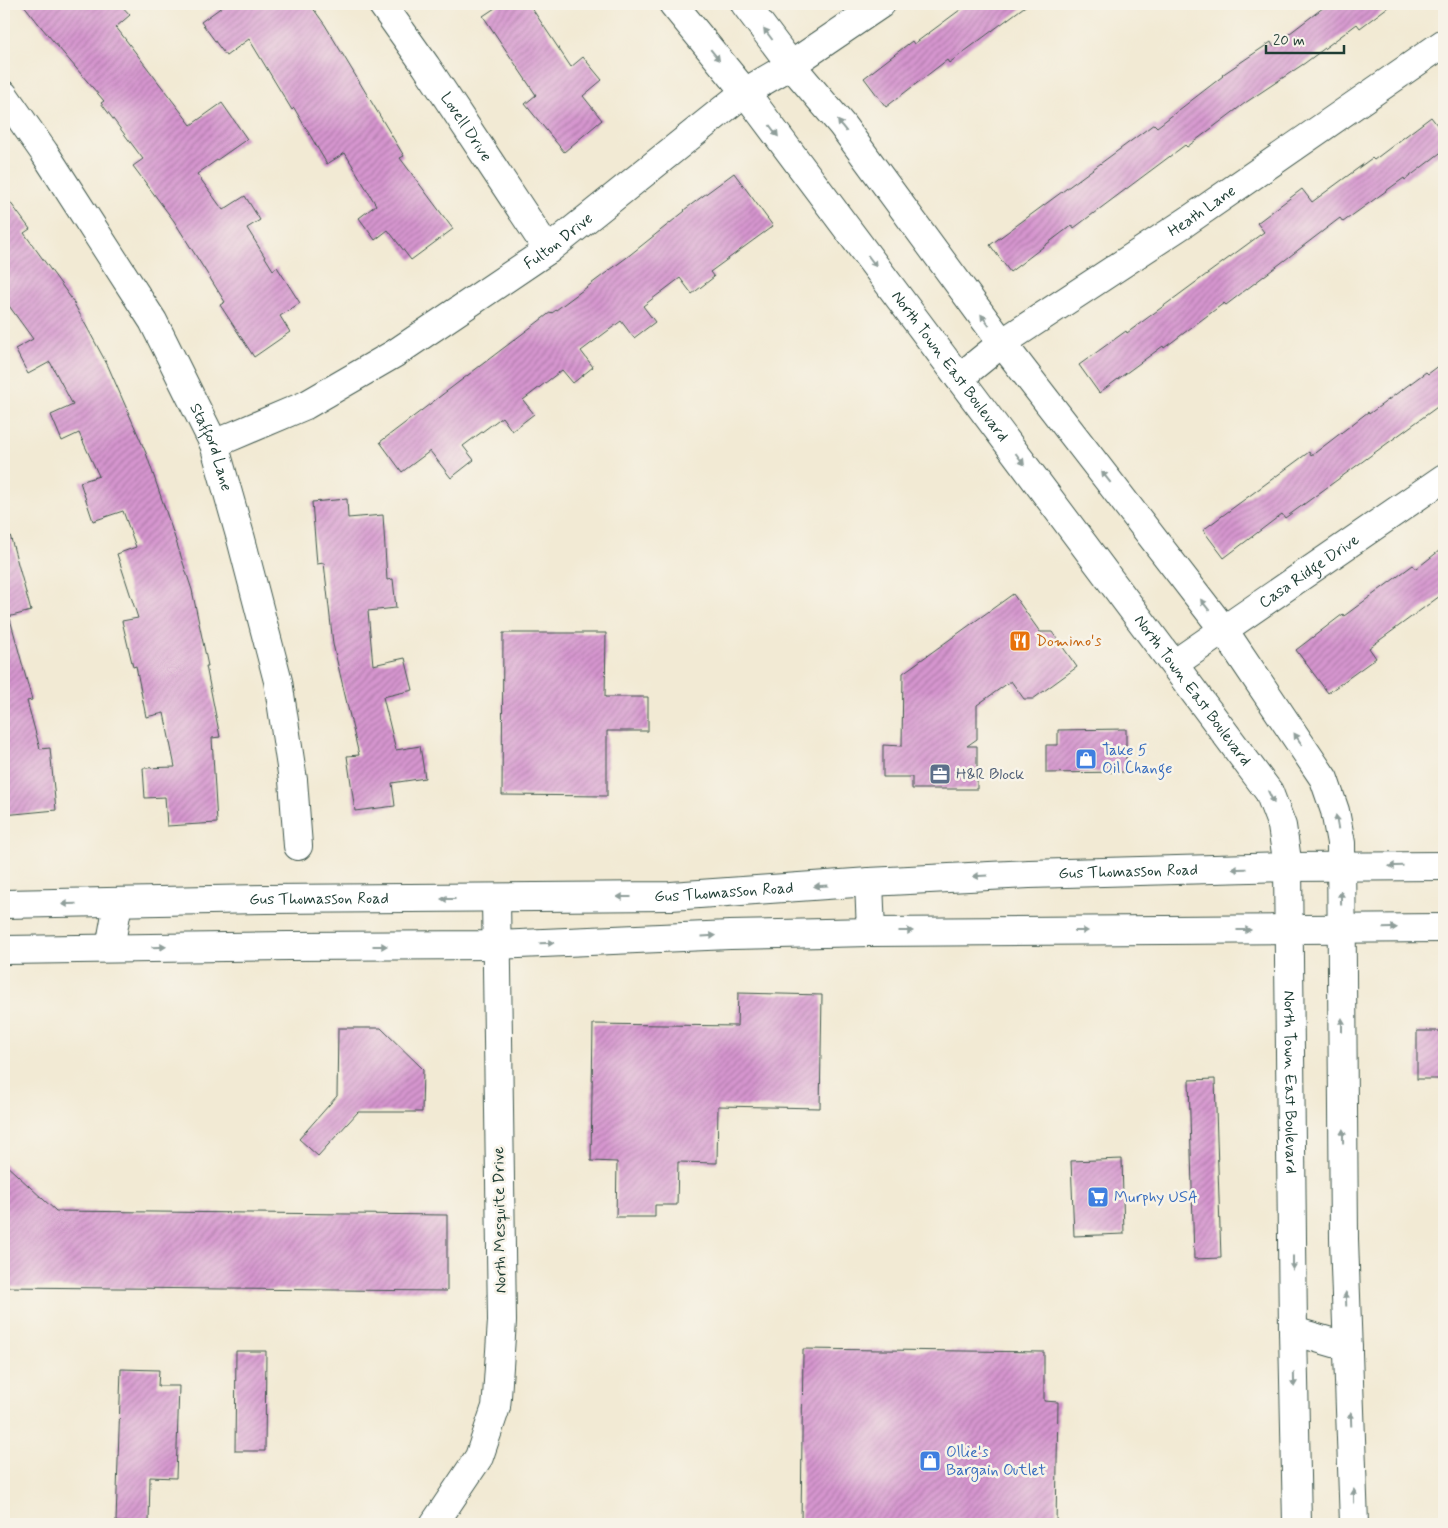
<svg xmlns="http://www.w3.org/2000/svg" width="1448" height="1528" font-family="Mynerve,sans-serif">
	<defs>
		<pattern id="building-hatch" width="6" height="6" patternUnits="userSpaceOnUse" patternTransform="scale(1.25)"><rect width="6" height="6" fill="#d695cf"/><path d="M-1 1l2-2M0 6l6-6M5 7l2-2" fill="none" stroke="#ad7ba9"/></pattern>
	</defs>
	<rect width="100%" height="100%" fill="#f7f3e8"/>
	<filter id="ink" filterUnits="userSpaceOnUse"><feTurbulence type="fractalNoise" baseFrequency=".02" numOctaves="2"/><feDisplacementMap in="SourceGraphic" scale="10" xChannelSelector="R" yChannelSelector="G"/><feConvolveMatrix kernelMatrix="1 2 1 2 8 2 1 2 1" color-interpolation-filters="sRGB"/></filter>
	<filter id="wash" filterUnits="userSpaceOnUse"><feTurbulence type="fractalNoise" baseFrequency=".0096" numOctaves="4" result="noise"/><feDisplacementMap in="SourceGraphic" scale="20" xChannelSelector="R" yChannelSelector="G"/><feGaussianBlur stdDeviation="1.12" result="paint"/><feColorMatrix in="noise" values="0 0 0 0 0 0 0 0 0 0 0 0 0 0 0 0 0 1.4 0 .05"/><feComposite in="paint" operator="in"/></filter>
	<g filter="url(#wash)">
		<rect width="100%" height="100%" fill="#f2ead4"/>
		<g id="blocks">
			<!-- building -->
			<g fill="url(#building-hatch)">
				<polygon points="23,4 120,4 130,15 116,27 191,125 222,103 247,139 197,174 223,210 245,196 260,220 247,228 273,270 277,267 300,303 280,316 290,332 254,357 220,305 225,302 174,221 133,166 143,159 101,103 104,101 42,28"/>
				<polygon points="226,4 310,4 325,25 404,156 400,158 453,229 411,260 388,230 375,240 359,218 376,205 345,153 327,164 294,108 292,110 249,39 226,56 201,22"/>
				<polygon points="501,4 529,4 571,67 583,57 602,80 583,96 602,120 564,152 525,104 536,95 483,16"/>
				<polygon points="968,4 1028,4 949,63 947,60 886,107 864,78 912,41 914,44"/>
				<polygon points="1328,4 1392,4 1360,28 1357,24 1305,63 1245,103 1187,147 1185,145 1074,228 1072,225 1010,272 990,245 1154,124 1157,127 1223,76 1222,75 1271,42 1273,46"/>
				<polygon points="1431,117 1444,134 1444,150 1405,180 1404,178 1343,222 1340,218 1226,305 1224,303 1164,348 1163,346 1099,393 1079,365 1126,331 1127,333 1264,232 1257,223 1302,189 1312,202 1372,158 1374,160"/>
				<polygon points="734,173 773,226 710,272 714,277 692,294 680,278 643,306 655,322 634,338 621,321 581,351 593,367 573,383 562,370 523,400 534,414 512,431 502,417 463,446 474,460 451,478 430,451 402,472 380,442 551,312 552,313 626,258 685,211 684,210"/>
				<polygon points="4,194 30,229 24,233 71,298 108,366 146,453 174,535 192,590 208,666 206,666 220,737 212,738 217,823 167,826 165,797 145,798 143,768 175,767 164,713 146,717 136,666 133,667 122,621 138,618 117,554 136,547 123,511 93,521 80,482 99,476 79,433 62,441 51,415 73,405 50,362 28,374 15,349 33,339 4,299"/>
				<polygon points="1444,362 1444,402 1285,518 1282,514 1224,558 1203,530 1309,452 1311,456 1368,412 1369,414 1426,372 1428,374"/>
				<polygon points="347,499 348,518 383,515 387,580 393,579 396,608 368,611 373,665 405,658 413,690 383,697 396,750 420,746 425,778 392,783 395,806 355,811 347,756 359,755 333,644 324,563 317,564 312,502"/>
				<polygon points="10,535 31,611 4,618 4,536"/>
				<polygon points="1444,547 1444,593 1369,648 1376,658 1328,693 1296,650 1343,614 1344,616 1413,565 1416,569"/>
				<polygon points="1013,594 1040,632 1052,632 1077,667 1033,699 1024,699 1011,681 977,705 977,739 967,746 977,746 977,789 912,789 912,777 883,777 883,745 902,746 903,673"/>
				<polygon points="10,619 32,700 27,701 40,749 50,748 56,810 4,815 4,620"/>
				<polygon points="503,633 606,633 605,697 648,697 648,731 607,731 607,796 502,795"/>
				<polygon points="1126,729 1126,772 1046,773 1046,745 1058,745 1058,730"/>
				<polygon points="738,993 822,995 820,1108 718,1106 717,1163 678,1162 677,1205 655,1205 655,1217 616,1217 617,1162 591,1161 593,1024 737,1026"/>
				<polygon points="338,1028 381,1028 423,1069 422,1112 358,1112 318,1156 299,1139 337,1096"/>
				<rect x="1417" y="1031" width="27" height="48"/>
				<polygon points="1215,1079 1221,1258 1194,1259 1189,1080"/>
				<polygon points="1122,1159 1124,1234 1074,1236 1071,1161"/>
				<polygon points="4,1163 56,1211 447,1215 447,1291 4,1287"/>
				<polygon points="803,1349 1044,1352 1044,1401 1058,1402 1056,1524 801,1524"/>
				<polygon points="236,1351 266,1351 265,1451 235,1451"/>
				<polygon points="121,1369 159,1370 158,1386 179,1386 176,1478 150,1477 149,1523 116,1522"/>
			</g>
		</g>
	</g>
	<g filter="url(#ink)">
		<use href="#blocks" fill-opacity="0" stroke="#3f574c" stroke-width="1"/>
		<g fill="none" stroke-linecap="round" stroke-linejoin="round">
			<!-- minor casing -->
			<g stroke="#3f574c" stroke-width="30">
				<g id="minor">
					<path id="s1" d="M382 4 426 66 548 250"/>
					<path id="s2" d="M4 95 44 152 153 321 214 444 241 539 278 681 293 780 298 846"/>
					<path id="s3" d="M959 378 1002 343 1186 222 1444 43"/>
					<path id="s4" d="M214 444 306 405 394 354 548 250 745 92 791 65 881 4"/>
				</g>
			</g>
			<!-- tertiary casing -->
			<g stroke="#3f574c" stroke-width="30">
				<g id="tertiary">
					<path id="s5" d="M1174 664 1444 478"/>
					<polyline points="434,1524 479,1457 496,1407 497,1397 502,1321 496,898"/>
				</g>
			</g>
			<!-- secondary casing -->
			<g stroke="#3f574c" stroke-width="30">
				<g id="secondary">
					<path id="s6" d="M673 4 745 92 1269 792 1282 826 1288 867 1293 1331 1297 1524"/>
					<polyline points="745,4 791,65 842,125 1002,343 1223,629 1324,779 1335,811 1341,843 1344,1239 1354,1524"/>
					<polyline points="869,882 871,932"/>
					<path id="s7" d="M4 904 266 899 671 896 869 882 1029 874 1288 867 1444 866"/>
					<polyline points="110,948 118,903"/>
					<polyline points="4,950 289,946 498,945 730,935 871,932 1444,928"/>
					<polyline points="1293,1331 1348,1347"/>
				</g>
			</g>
			<!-- minor -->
			<use href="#minor" stroke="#fff" stroke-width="28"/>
			<!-- tertiary -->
			<use href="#tertiary" stroke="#fff" stroke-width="28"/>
			<!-- secondary -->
			<use href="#secondary" stroke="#fff" stroke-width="28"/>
		</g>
		<!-- one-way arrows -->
		<defs><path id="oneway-solid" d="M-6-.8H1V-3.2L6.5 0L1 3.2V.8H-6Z" transform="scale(1.25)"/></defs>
		<g fill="#8f9e9a">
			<use href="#oneway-solid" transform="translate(768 34) rotate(-127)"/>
			<use href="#oneway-solid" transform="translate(715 55) rotate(51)"/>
			<use href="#oneway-solid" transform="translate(842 126) rotate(-128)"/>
			<use href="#oneway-solid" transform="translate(774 131) rotate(53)"/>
			<use href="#oneway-solid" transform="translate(872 261) rotate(53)"/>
			<use href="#oneway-solid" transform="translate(985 320) rotate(-126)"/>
			<use href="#oneway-solid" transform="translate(1020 459) rotate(53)"/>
			<use href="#oneway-solid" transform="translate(1106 477) rotate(-128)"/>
			<use href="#oneway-solid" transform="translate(1205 605) rotate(-128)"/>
			<use href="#oneway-solid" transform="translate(1298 739) rotate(-124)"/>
			<use href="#oneway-solid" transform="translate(1271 797) rotate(65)"/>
			<use href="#oneway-solid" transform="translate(1337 822) rotate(-100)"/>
			<use href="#oneway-solid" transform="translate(1396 866) rotate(179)"/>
			<use href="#oneway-solid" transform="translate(1239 869) rotate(178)"/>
			<use href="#oneway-solid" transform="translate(980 876) rotate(177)"/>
			<use href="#oneway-solid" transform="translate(821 886) rotate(176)"/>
			<use href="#oneway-solid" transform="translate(624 897) rotate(180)"/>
			<use href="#oneway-solid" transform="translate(1341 898) rotate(-91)"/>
			<use href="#oneway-solid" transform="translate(448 899) rotate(-180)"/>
			<use href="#oneway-solid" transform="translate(69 904) rotate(179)"/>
			<use href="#oneway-solid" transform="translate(1390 928) rotate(-1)"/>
			<use href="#oneway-solid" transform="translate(1244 930)"/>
			<use href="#oneway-solid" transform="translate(906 931)"/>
			<use href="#oneway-solid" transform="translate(1081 931)"/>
			<use href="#oneway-solid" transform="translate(709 936) rotate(-3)"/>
			<use href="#oneway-solid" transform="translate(547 943) rotate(-2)"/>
			<use href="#oneway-solid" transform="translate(380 946)"/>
			<use href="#oneway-solid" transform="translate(159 947) rotate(-1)"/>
			<use href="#oneway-solid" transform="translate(1342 1025) rotate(-90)"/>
			<use href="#oneway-solid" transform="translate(1343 1136) rotate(-91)"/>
			<use href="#oneway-solid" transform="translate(1293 1263) rotate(90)"/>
			<use href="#oneway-solid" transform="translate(1346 1299) rotate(-92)"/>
			<use href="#oneway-solid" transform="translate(1294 1380) rotate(89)"/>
			<use href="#oneway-solid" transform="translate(1351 1419) rotate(-92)"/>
			<use href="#oneway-solid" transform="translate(1354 1496) rotate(-91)"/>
		</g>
	</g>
	<!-- icons -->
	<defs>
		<g id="restaurant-square" transform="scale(1.125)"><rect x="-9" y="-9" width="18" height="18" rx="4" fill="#e8710a" stroke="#f7f3e8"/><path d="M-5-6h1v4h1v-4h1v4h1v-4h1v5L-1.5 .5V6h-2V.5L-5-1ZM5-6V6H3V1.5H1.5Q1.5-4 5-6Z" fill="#fff"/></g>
		<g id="shop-square" transform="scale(1.125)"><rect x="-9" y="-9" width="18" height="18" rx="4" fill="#3f7fe0" stroke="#f7f3e8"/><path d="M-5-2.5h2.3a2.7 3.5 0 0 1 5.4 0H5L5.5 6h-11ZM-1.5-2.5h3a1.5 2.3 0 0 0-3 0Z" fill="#fff"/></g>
		<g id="office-square" transform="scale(1.125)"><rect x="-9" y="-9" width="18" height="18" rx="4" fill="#5c6f8a" stroke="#f7f3e8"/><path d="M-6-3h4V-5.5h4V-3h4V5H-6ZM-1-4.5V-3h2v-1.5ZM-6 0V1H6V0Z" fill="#fff"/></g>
		<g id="supermarket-square" transform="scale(1.125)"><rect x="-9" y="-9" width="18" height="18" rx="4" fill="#3f7fe0" stroke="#f7f3e8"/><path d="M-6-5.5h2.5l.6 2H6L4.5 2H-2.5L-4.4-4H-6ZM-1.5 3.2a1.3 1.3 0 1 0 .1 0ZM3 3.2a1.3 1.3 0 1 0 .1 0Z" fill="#fff"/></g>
	</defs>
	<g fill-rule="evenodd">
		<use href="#restaurant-square" x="1020" y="641"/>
		<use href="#shop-square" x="1086" y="759"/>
		<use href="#office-square" x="940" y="774"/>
		<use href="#supermarket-square" x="1098" y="1197"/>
		<use href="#shop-square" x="930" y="1461"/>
	</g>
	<g text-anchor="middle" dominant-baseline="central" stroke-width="5" stroke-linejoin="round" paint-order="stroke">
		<!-- street labels -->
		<g font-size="16" fill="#1f3d34" stroke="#f7f3e8">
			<text stroke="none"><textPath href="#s1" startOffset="149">Lovell Drive</textPath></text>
			<text stroke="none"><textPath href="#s3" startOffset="295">Heath Lane</textPath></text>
			<text stroke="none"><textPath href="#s4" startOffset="401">Fulton Drive</textPath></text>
			<text stroke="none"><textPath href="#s6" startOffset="456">North Town East Boulevard</textPath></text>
			<text stroke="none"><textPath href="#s2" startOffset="410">Stafford Lane</textPath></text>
			<text stroke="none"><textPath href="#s5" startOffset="164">Casa Ridge Drive</textPath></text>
			<text stroke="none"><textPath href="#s6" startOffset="861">North Town East Boulevard</textPath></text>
			<text stroke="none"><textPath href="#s7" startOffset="1125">Gus Thomasson Road</textPath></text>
			<text stroke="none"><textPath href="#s7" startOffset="720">Gus Thomasson Road</textPath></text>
			<text stroke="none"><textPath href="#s7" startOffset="315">Gus Thomasson Road</textPath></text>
			<text stroke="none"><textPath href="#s6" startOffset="1281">North Town East Boulevard</textPath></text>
			<text transform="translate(500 1220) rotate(-91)">North Mesquite Drive</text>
		</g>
		<!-- food labels -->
		<g font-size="16" fill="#c56008" stroke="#f7f3e8" text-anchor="start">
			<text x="1036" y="641">Domino's</text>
		</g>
		<!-- shop labels -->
		<g font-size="16" fill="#366cbe" stroke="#f7f3e8" text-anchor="start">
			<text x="1102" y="750">Take 5<tspan x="1102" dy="18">Oil Change</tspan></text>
			<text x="1114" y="1197">Murphy USA</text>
			<text x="946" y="1452">Ollie's<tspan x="946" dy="18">Bargain Outlet</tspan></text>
		</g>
		<!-- service labels -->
		<g font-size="16" fill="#4e5e75" stroke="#f7f3e8" text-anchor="start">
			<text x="956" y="774">H&amp;R Block</text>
		</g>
	</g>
	<!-- margin -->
	<rect width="1448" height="1528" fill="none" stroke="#f7f3e8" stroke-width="20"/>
	<!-- scale -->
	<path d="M1266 45v8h78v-8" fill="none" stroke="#1f3d34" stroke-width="2.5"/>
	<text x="1273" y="45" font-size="15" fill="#1f3d34" stroke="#f7f3e8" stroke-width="4" paint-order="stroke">20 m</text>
</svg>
